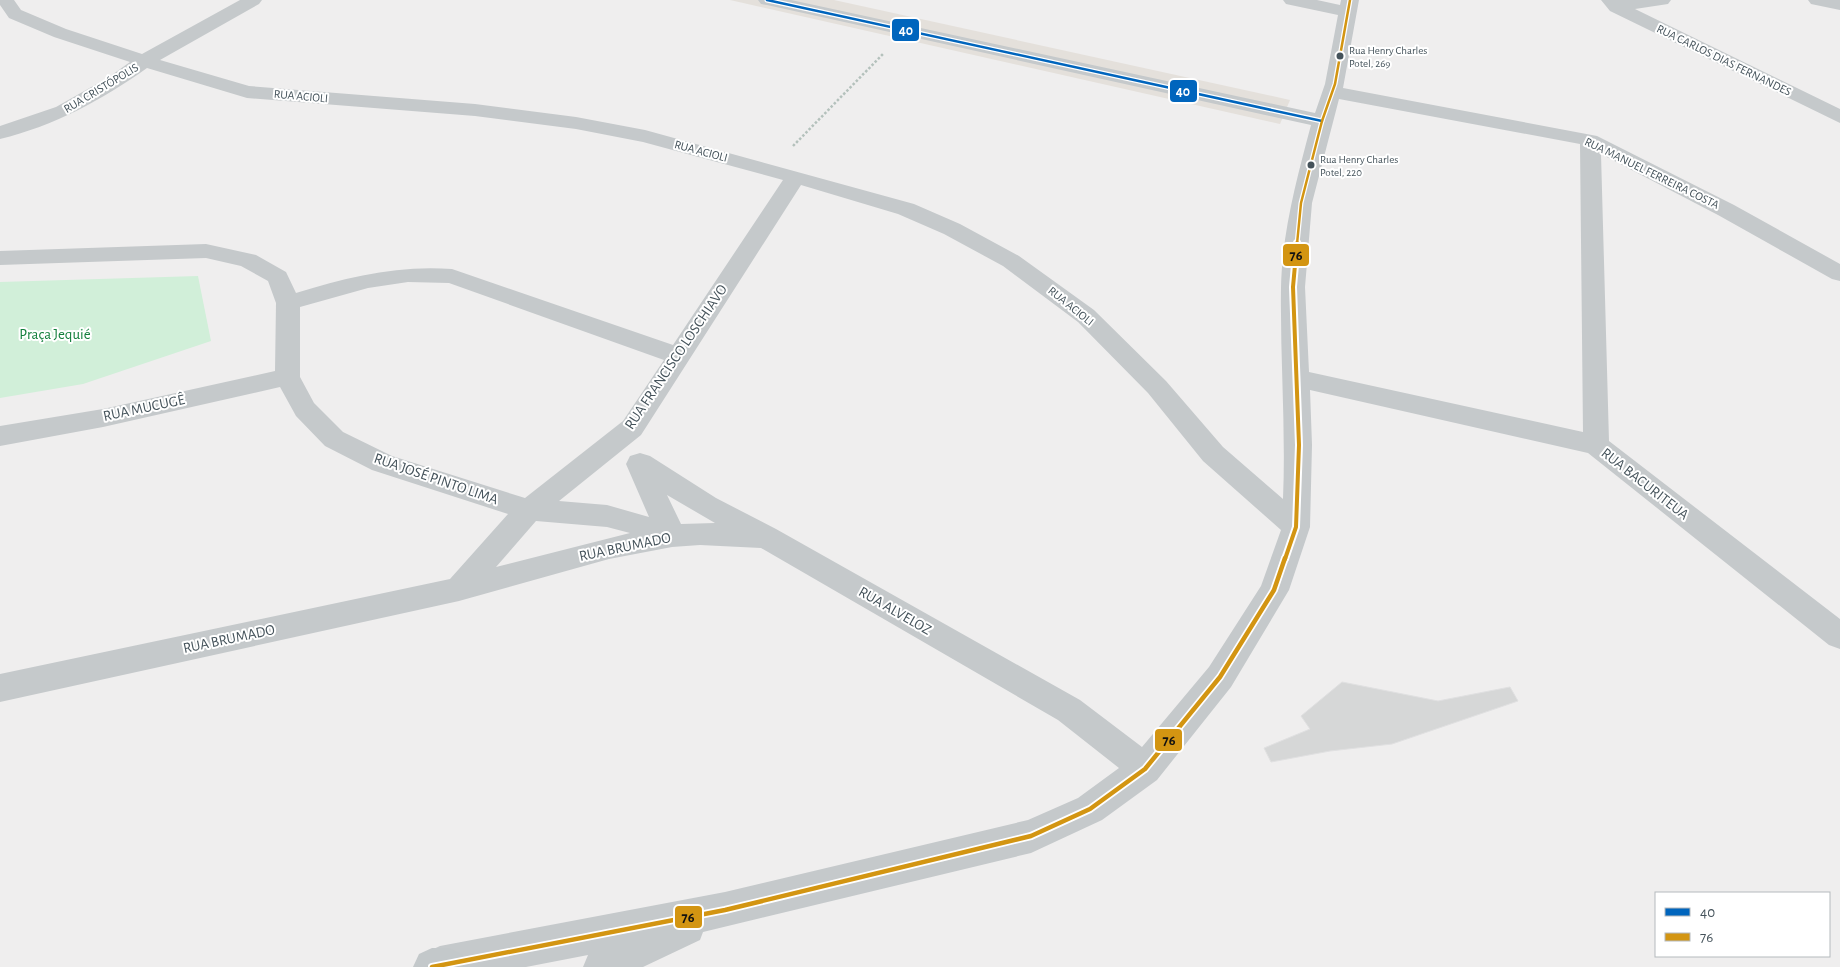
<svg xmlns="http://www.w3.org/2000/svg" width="1840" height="967" font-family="'Alegreya Sans',sans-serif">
	<rect width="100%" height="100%" fill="#efeeee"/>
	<!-- commercial -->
	<polygon fill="#e4e0db" points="730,0 834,0 1290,100 1280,124"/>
	<!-- green -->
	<polygon fill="#d1efd9" points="198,276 211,341 83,384 0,398 0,282"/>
	<!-- building -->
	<polygon fill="#d6d7d7" stroke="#e0e0e1" points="1342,682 1438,701 1510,687 1518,701 1392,744 1330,751 1271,762 1264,748 1310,729 1301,716"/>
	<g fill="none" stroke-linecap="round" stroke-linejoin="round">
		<!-- path -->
		<polyline stroke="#b4c1bc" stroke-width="2.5" stroke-dasharray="2.5 2" stroke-linecap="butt" points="793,146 883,54"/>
		<!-- minor -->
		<g fill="#c5c9cb" fill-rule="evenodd">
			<path d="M0 0H14L21 10 66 29 142 54 240 0H262L259 4 160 60 249 86 475 104 576 117 645 130 914 204 960 224 1019 256 1094 310 1166 381 1223 447 1283 499C1286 428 1280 359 1281 288 1282 232 1297 178 1311 125L767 5 761 4 758 0H791L1315 113 1325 84 1338 15 1286 4 1283 0H1317L1340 5 1341 0H1359L1343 88 1597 136 1734 205 1840 264V281L1832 279 1718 215 1601 154 1609 441 1840 619V649L1829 645 1588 453 1310 390 1312 445 1310 527 1289 590 1231 687 1157 780 1102 820 1031 853 703 932 700 940 643 967H583L588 955 526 967H422L427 952 440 946 725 892 1028 820 1078 798 1119 768 1058 720 761 548 700 545 672 547 609 559 459 601 0 702V674L450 579 508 514 372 470 325 446 296 416 280 387 103 427 0 446V426L103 409 275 371 276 303 268 281 241 266 206 258 0 265V251L206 244 256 255 286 272 296 293C348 277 397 265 452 269L673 345 783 180 643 142 576 129 475 116 247 98 147 68C102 100 54 126 0 139V126L56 107 109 77 130 62 54 37 9 18 0 5ZM1339 99 1580 144 1583 432 1309 372 1305 287 1312 203ZM801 185 898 214 944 234 1003 266 1078 322 1148 393 1203 461 1281 530 1261 586 1209 667 1142 747 1080 700 776 529 716 498 650 456 640 453 630 456 626 464 649 517 607 505 559 501 641 435ZM408 282 449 283 664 360 623 421 525 498 392 456 343 432 314 403 300 377V307L368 288ZM667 495 715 523 681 524ZM536 521 607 527 630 533 496 567Z"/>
			<polygon points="1601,0 1671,0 1668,4 1635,9 1840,109 1840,123 1610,11"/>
			<polygon points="1808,0 1840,0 1840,10 1811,4"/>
		</g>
		<!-- major -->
		<polygon fill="#c3c8ca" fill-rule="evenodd" points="432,948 449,948 462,954 468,967 413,967 419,954"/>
		<!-- bus-1 casing -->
		<g stroke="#fff" stroke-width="5">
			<polyline id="bus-1" points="767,0 1322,121"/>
		</g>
		<!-- bus-2-far2 casing -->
		<g stroke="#fff" stroke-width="5">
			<polyline id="bus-2-far2" points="1297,244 1301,203 1322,121 1335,84 1350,0"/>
		</g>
		<!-- bus-2-far1 casing -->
		<g stroke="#fff" stroke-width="8">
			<polyline id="bus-2-far1" points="1285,559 1296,527 1299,445 1293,287 1297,243"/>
		</g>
		<!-- bus-2 casing -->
		<g stroke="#fff" stroke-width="8">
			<polyline id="bus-2" points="432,967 725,910 1031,836 1090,809 1145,769 1220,677 1274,590 1285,558"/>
		</g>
		<!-- bus-1 -->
		<use href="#bus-1" stroke="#0065bd" stroke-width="2.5"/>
		<!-- bus-2-far2 -->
		<use href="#bus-2-far2" stroke="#d39512" stroke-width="2.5"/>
		<!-- bus-2-far1 -->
		<use href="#bus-2-far1" stroke="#d39512" stroke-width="4"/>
		<!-- bus-2 -->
		<use href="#bus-2" stroke="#d39512" stroke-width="4.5"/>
	</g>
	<!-- markers -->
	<g fill="#45535b" stroke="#fff" stroke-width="2">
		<circle cx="1340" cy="56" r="4.5"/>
		<circle cx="1311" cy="165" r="4.5"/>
	</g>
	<g text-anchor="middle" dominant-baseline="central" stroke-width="4" stroke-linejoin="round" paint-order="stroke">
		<!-- far-bus labels -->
		<g font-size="11" fill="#45535b" stroke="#fff" text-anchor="start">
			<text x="1349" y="50">Rua Henry Charles<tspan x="1349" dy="13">Potel, 269</tspan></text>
			<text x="1320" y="159">Rua Henry Charles<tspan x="1320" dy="13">Potel, 220</tspan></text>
		</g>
		<!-- far-street labels -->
		<g font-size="12" fill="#45535b" stroke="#fff">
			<text transform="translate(1724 60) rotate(26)">RUA CARLOS DIAS FERNANDES</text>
			<text transform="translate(101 88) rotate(-31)">RUA CRISTÓPOLIS</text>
			<text transform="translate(301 96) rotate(5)">RUA ACIOLI</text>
			<text transform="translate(701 151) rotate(15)">RUA ACIOLI</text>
			<text transform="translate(1652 173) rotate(26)">RUA MANUEL FERREIRA COSTA</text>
			<text transform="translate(1071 306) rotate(39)">RUA ACIOLI</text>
		</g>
		<!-- park labels -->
		<g font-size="15" fill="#137f3c" stroke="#fff">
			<text x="55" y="334">Praça Jequié</text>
		</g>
		<!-- street labels -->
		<g font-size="15" fill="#45535b" stroke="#fff">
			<text transform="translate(676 357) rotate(-56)">RUA FRANCISCO LOSCHIAVO</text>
			<text transform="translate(144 408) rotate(-12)">RUA MUCUGÊ</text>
			<text transform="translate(436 479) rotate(19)">RUA JOSÉ PINTO LIMA</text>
			<text transform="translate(1645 484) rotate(38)">RUA BACURITEUA</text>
			<text transform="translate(625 547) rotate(-12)">RUA BRUMADO</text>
			<text transform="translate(895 611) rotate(30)">RUA ALVELOZ</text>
			<text transform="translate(229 639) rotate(-12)">RUA BRUMADO</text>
		</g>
	</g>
	<g stroke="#fff" stroke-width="2">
		<rect x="891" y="18" width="29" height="24" rx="5" fill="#0065bd"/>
		<rect x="1169" y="79" width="29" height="24" rx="5" fill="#0065bd"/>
		<rect x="1282" y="243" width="28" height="24" rx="5" fill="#d39512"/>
		<rect x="1154" y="728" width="29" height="24" rx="5" fill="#d39512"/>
		<rect x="674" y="905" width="29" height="24" rx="5" fill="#d39512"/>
	</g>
	<g font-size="14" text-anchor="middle" font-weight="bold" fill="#fff">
		<text x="906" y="35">40</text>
		<text x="1183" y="96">40</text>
	</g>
	<g font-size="14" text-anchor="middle" font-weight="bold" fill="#111">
		<text x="1296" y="260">76</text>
		<text x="1169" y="745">76</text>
		<text x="688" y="922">76</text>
	</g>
	<!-- legend -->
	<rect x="1655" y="892" width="175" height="65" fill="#ffffff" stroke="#b5babd"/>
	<rect x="1665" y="908" width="25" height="8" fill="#0065bd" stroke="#b5babd"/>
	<text x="1700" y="917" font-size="15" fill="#45535b">40</text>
	<rect x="1665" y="933" width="25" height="8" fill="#d39512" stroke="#b5babd"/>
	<text x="1700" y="942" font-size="15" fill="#45535b">76</text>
</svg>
